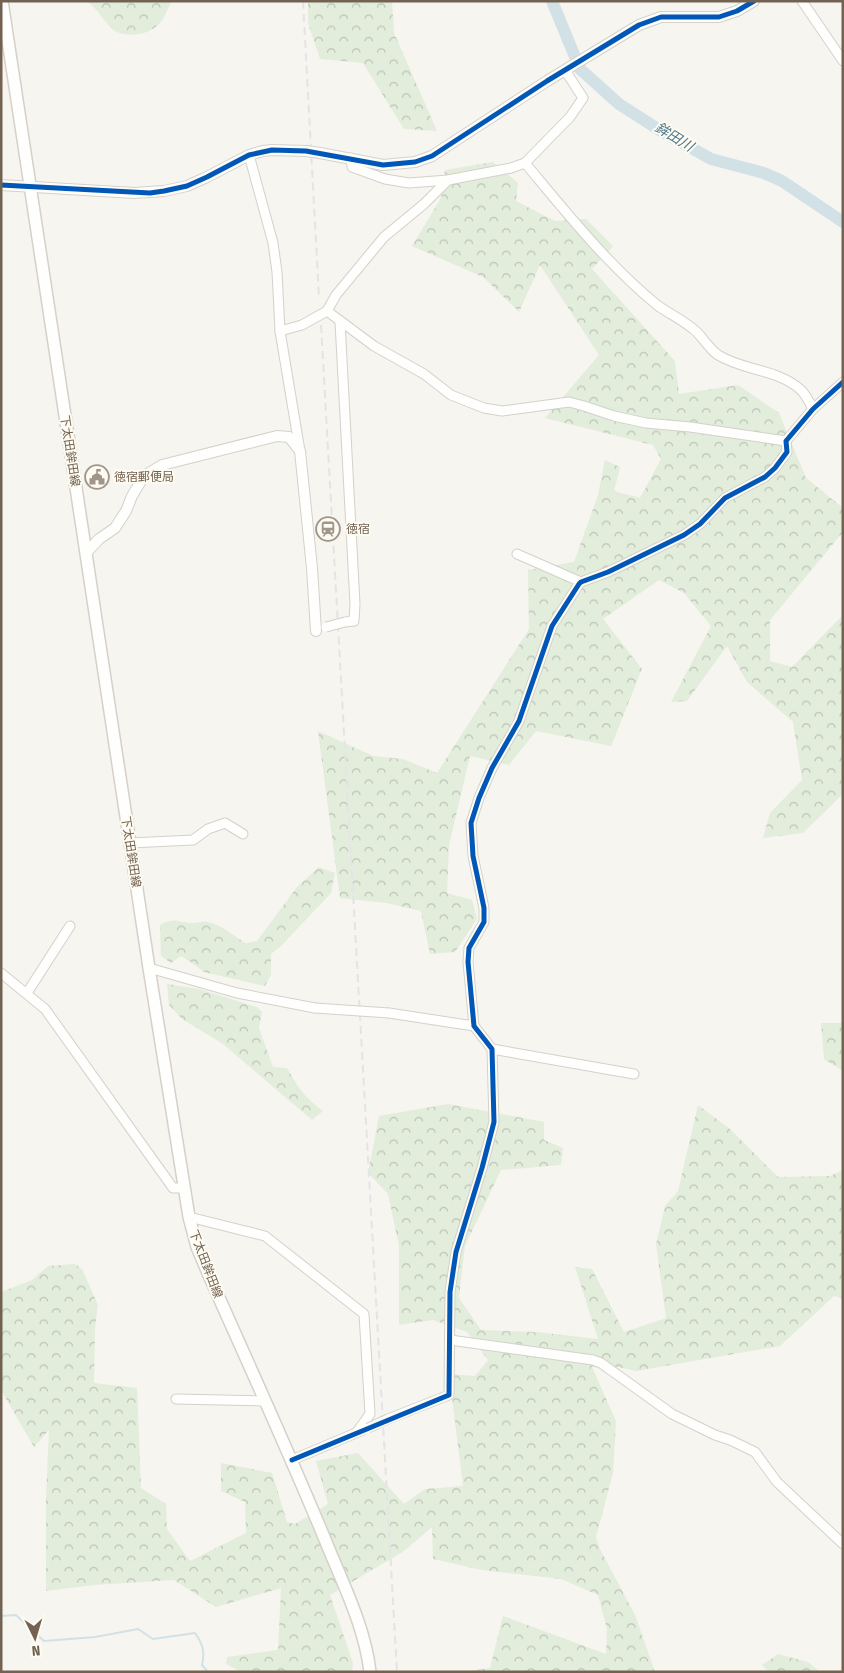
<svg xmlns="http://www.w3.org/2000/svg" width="844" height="1673" font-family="'Fira Sans Condensed','Noto Sans JP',sans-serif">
	<defs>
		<pattern id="forest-crowns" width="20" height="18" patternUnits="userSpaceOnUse" patternTransform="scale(1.25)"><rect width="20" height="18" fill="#e2eddc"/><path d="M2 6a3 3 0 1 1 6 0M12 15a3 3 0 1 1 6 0" fill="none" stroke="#bcc3b5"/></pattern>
	</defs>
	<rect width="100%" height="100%" fill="#f6f5f0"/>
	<!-- forest -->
	<g fill="url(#forest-crowns)">
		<path d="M86 1H172C168 8 164 20 158 25 147 36 121 39 110 27 102 18 97 8 86 1Z"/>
		<polygon points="308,1 392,1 394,33 437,131 404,129 363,63 320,59 308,23"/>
		<polygon points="493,162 518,183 516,201 555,221 586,219 613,246 592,269 675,361 679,394 738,385 779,413 806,478 843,508 843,532 770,620 770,661 792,667 843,615 843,794 803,833 763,838 770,813 802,780 793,722 747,682 727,646 687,701 671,702 711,626 684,593 659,580 603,619 642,669 611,746 536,731 509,765 470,756 449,845 447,893 472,900 477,919 455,952 430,954 421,911 387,903 340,898 318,731 373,756 403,759 437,773 529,629 528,570 574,562 598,495 605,460 620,467 614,491 640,498 661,459 653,445 545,418 599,355 540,265 519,312 483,277 412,246 441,198 445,170"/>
		<path d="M319 867 335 873 331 893 281 946 271 954V975L265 986 204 972 192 963 181 956 171 963 161 956 160 925C175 917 176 922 191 923 196 923 202 921 207 922 222 924 234 937 246 943L257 941 297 887Z"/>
		<path d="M167 984 199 989 257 1007 262 1012 259 1028 273 1067 287 1068C298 1087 305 1098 323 1111L312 1120 223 1044 182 1019 169 1005Z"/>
		<polygon points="821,1023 843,1023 843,1071 824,1059"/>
		<polygon points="448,1104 544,1122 544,1140 563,1148 561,1165 501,1170 465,1246 459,1298 481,1330 537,1332 598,1339 575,1267 592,1269 624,1332 666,1318 656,1244 665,1206 678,1191 698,1105 730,1129 778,1177 830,1176 843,1170 843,1299 834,1296 780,1346 636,1371 618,1367 592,1367 616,1421 613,1473 596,1537 600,1549 635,1615 655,1672 562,1670 558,1672 462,1672 490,1668 503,1616 606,1654 607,1629 598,1595 561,1579 482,1570 433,1559 432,1527 404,1551 330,1595 353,1663 352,1672 241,1672 226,1664 227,1657 278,1650 281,1588 216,1607 174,1580 94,1585 46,1591 46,1500 49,1430 34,1447 1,1390 1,1292 32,1280 48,1266 75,1264 82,1269 98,1305 95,1327 94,1383 137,1388 141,1488 166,1504 167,1529 190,1561 246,1533 245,1502 221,1491 221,1463 272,1473 287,1522 295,1524 328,1504 316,1461 358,1453 404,1504 425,1489 463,1486 449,1374 475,1376 488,1360 467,1332 433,1320 399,1325 399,1246 388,1194 368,1173 379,1116"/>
		<polygon points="778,1654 808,1662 820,1672 769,1672 762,1665"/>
	</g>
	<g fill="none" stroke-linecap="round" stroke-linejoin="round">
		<!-- stream -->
		<path stroke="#d2e1e6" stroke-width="2" d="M1 1616 16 1615 44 1641 95 1637 138 1629 153 1639 195 1633C203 1644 205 1652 202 1665L208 1672"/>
		<!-- river -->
		<polyline stroke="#d2e1e6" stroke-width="12" points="552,1 580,69 619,104 661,131 711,159 764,173 782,181 843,222"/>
		<!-- minor casing -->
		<g stroke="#d4d1cb" stroke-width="11">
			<g id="minor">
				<polyline points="802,1 843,61"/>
				<polyline points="249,155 273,243 277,272 280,331 300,451"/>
				<polyline points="351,158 352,167 385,179 409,183 448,180 511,168 525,163 570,117 583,98 565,70"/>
				<path d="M525 163C566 212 607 264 657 305 668 313 681 319 692 328 702 335 707 347 718 355 744 371 778 369 801 390 806 395 810 403 813 409"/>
				<polyline points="327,311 374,346 424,374 451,395 484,408 502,411 569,402 584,406 614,416 646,423 690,427 786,441"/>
				<polyline points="340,322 355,604 354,621 345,622"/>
				<polyline points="280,331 302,325 327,311 336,295 384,237 424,204 448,180"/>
				<polyline points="517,554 581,582"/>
				<polyline points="130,843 193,840 208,829 225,823 243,834"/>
				<polyline points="149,968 237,993 315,1008"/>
				<polyline points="1,973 45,1009 173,1188 183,1188"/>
				<polyline points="27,993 70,926"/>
				<polyline points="389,1013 474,1026"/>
				<polyline points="492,1049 634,1074"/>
				<polyline points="189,1217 265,1236 364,1314 370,1414 357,1432"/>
				<polyline points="450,1340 593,1360 601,1363 672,1414 715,1435 730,1440 755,1452 777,1482 843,1544"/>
				<polyline points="176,1399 266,1401"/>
				<polyline points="388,1419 449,1395 450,1292 456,1252 482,1168 494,1122 492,1049 474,1026 468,962 469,948 484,922 484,908 473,856 471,823 479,798 492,768 519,721 552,626 579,584 581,582 608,572 684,535 700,524 725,498 765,477 775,468 787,452 786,441 813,409 843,382"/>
				<polyline points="292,1460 363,1430"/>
			</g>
		</g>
		<!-- tertiary casing -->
		<g stroke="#d4d1cb" stroke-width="12">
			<g id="tertiary">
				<polyline points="320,153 383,165 415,162 432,156 547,81 639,25 661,17 719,17 737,11 754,1"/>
				<polyline points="1,185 134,193 164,191 187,186 207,177 249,155 263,151 272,150 306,151"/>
				<polyline points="86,553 99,539 115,528 126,511 132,496 144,476 162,465 277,436 289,437 300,451 312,568 316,631"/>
			</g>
		</g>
		<!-- secondary casing -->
		<g stroke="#d5d1ca" stroke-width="14">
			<path id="secondary" d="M2 1 149 968 189 1217 197 1247 208 1273C248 1363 289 1452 326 1542 343 1584 365 1627 370 1672"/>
		</g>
		<!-- minor -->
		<use href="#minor" stroke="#fefefd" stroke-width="9"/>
		<!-- tertiary -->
		<use href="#tertiary" stroke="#fefefd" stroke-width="10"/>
		<!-- secondary -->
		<use href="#secondary" stroke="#fefefd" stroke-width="11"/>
		<!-- rail -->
		<g stroke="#e6e3e6" stroke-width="2" stroke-dasharray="8 5" stroke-linecap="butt">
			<polyline points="303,1 319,297"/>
			<polyline points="321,325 397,1672"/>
		</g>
		<!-- minor-bridge casing -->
		<g stroke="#d4d1cb" stroke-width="11" stroke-linecap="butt">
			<g id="minor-bridge">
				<polyline points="326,627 345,622"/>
				<polyline points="315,1008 389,1013"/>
				<polyline points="368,1428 388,1419"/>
			</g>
		</g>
		<!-- tertiary-bridge casing -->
		<g stroke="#d4d1cb" stroke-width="12" stroke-linecap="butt">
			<polyline id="tertiary-bridge" points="306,151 320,153"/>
		</g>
		<!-- minor-bridge -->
		<use href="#minor-bridge" stroke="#fefefd" stroke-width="9"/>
		<!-- tertiary-bridge -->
		<use href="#tertiary-bridge" stroke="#fefefd" stroke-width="10"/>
		<!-- cycleway casing -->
		<g stroke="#fdfbf2" stroke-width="8">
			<g id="cycleway">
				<polyline points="1,185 150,193 164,191 187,186 207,177 249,155 272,150 306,151 383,165 415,162 432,156 547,81 639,25 661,17 719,17 737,11 754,1"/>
				<polyline points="292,1460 449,1395 450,1292 456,1252 482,1168 494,1122 492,1049 474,1026 468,962 469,948 484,922 484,908 473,856 471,823 479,798 492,768 519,721 552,626 579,584 581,582 608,572 684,535 700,524 725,498 765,477 775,468 787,452 786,441 813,409 843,382"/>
			</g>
		</g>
		<!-- cycleway -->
		<use href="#cycleway" stroke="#0057b8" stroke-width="5"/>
	</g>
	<!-- icons -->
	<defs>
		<g id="civic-ring" transform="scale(1.25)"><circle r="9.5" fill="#fdfbf2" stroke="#a19589" stroke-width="1.5"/><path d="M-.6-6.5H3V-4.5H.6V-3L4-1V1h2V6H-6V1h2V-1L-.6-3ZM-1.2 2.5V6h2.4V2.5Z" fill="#a19589"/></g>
		<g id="station-ring" transform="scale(1.25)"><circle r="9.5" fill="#fdfbf2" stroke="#a19589" stroke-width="1.5"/><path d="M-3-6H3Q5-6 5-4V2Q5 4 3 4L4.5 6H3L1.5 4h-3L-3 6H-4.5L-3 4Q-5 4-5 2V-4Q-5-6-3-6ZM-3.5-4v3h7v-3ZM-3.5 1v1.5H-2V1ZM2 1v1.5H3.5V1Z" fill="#a19589"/></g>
	</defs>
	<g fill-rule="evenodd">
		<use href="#civic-ring" x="97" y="477"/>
		<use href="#station-ring" x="328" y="529"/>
	</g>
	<g text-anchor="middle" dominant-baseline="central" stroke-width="4" stroke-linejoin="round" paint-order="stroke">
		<!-- street labels -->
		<g font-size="12" fill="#736251" stroke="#fdfbf2">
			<text transform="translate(70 451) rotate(81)">下太田鉾田線</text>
			<text transform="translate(131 852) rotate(81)">下太田鉾田線</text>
			<text transform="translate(206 1264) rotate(69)">下太田鉾田線</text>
		</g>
		<!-- poi labels -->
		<g font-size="12" fill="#736251" stroke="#fdfbf2" text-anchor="start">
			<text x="114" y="477">徳宿郵便局</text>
			<text x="346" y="529">徳宿</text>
		</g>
		<!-- water labels -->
		<g font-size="14" font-style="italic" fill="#51788a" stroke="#fdfbf2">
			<text transform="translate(674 137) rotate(31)">鉾田川</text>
		</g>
	</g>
	<!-- border -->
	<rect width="844" height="1673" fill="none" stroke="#736251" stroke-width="5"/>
	<!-- north arrow -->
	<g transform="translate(35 1638) rotate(175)" stroke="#fdfbf2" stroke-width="4" paint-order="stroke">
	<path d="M0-4L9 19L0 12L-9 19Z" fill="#736251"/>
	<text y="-8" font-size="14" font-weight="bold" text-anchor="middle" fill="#736251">N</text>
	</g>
</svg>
